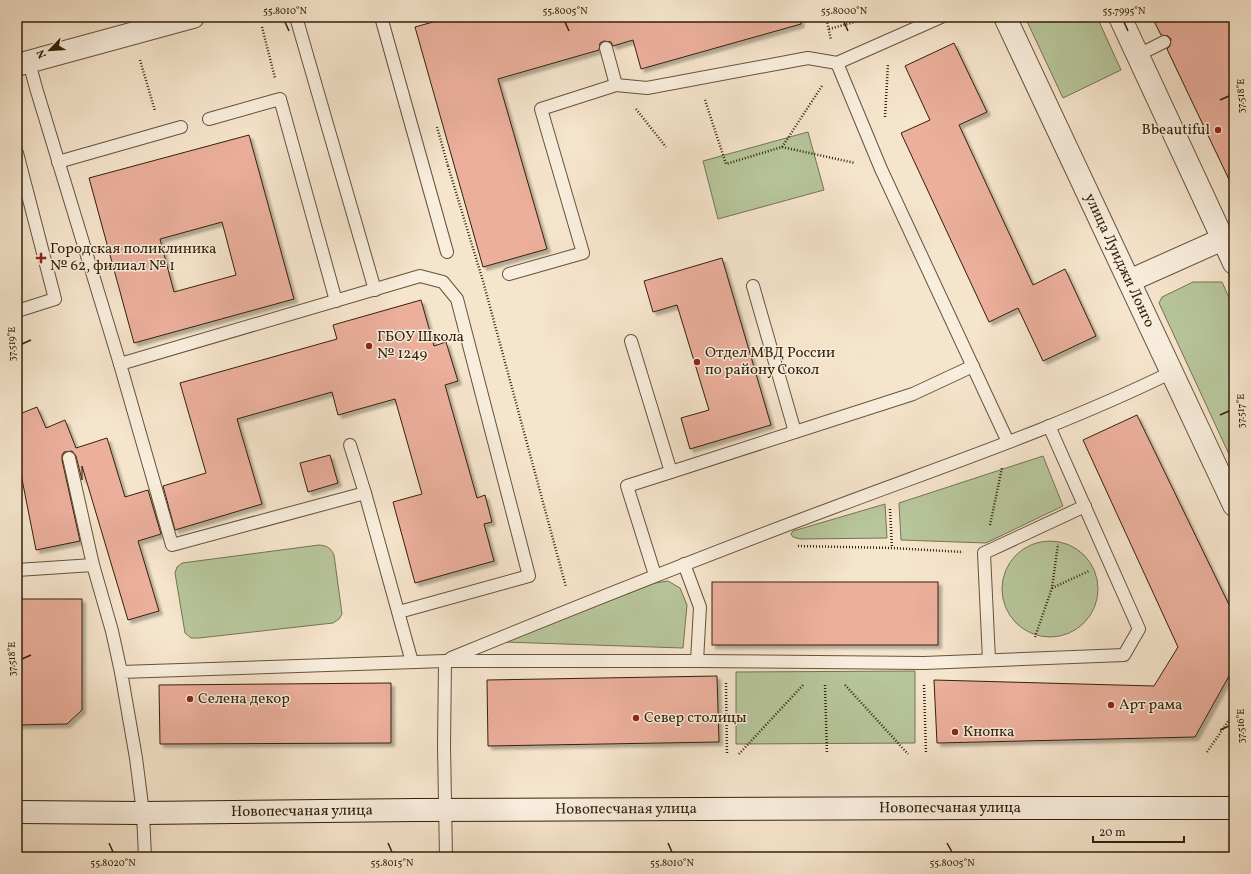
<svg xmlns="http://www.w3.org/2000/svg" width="1251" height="874" font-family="Vollkorn,serif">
	<defs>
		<filter id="shadow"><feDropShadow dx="3.5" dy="3.5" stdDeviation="1" flood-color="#0004"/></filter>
	</defs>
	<rect width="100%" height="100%" fill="#f6e5cd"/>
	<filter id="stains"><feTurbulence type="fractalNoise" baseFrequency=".005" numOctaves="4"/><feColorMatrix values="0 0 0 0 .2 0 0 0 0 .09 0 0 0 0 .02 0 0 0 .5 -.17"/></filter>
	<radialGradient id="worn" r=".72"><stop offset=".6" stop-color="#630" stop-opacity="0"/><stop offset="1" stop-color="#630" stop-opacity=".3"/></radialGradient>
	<!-- green -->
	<g fill="#b8c69c" stroke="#767452">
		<polygon points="1025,17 1097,17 1121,70 1063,98"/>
		<polygon points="808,132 824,190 718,219 703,161"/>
		<polygon points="1193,282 1222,282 1234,309 1234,465 1159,303 1162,297"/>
		<polygon points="1043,456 1063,506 986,543 901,540 899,503"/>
		<polygon points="885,504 887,538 800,539 793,537 791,534 793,531"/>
		<circle cx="1050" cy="589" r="48"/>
		<path d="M319 545C327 546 330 547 334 555L342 614 339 619 333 623 199 638H191L185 633 175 573 177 567 182 563Z"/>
		<polygon points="668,581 680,588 687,605 683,648 504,642 655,583"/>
		<polygon points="915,671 915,743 736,744 736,672"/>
	</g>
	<!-- building -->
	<g fill="#ebaf9c" stroke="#332209" fill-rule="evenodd" filter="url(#shadow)">
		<polygon points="451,17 800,17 801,24 641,69 633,40 613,46 611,42 604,41 600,43 599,50 498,79 547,249 483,267 415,27"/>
		<polygon points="1152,17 1234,17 1234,190 1167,49 1170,46 1171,39 1168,36 1161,35"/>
		<polygon points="954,43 987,112 959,125 1033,285 1065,269 1096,336 1043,361 1018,308 989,322 901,133 930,120 905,66"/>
		<path d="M249 135 294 299 134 343 89 178ZM222 222 236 275 174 292 160 239Z"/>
		<polygon points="722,258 771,425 690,449 681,418 709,410 677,305 653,312 644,281"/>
		<polygon points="421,300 434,346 446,342 458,381 445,385 477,498 485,495 492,522 484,524 494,561 415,583 393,502 422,494 395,399 338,415 332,392 237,419 262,504 175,530 163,486 206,473 180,383 337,339 333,325"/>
		<polygon points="37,407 46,428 65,420 76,448 107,438 125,497 148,490 161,534 138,541 159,611 128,620 82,466 82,480 76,456 72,451 64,452 62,455 62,460 80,541 36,550 20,469 17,470 17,415"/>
		<polygon points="1137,415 1234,615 1234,667 1195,737 937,743 934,680 1154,686 1178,647 1083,440"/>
		<polygon points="330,455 338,483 308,492 300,463"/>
		<rect x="712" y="582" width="226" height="63"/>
		<polygon points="17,599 82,599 82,710 67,724 17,725"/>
		<polygon points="717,676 719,742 488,746 487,680"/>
		<polygon points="391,683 391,743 160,744 159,685"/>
	</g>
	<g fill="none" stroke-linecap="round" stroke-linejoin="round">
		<!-- service casing -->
		<g stroke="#64533a" stroke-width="14">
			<g id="service">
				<polyline points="296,17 375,290"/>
				<polyline points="381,17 447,252"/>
				<polyline points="606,48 616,85 647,88 808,58 837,63 941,17"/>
				<polyline points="1138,55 1164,42"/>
				<polyline points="29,62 36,88 120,364"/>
				<polyline points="837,63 881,169 1008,442"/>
				<polyline points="209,119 280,99 336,301"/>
				<polyline points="17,153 55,299 17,311"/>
				<polyline points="58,162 181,127"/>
				<polyline points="509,274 583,253 541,109 616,85"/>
				<polyline points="753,286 795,432"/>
				<polyline points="631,341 671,472 627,486 655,575"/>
				<polyline points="350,445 365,493"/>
				<polyline points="69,458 93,565"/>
				<polyline points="671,472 913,394 973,366"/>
				<polyline points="684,564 700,607 697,661"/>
				<polyline points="17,570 93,565 112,631 121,672"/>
				<polyline points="399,612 529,576 457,299 443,282 420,276 120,364 172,545 365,493 412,662"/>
				<path d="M451 658C578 606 704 556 832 508 946 465 1062 426 1172 372"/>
				<polyline points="989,660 984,553 1085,506"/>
				<polyline points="445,661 444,746 446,857"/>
				<polyline points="145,857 143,813 136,758 121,672 445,661 697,661 924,663 1124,655 1139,629 1049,426"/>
			</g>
		</g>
		<!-- minor casing -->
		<g stroke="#64533a" stroke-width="24">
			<g id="minor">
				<path id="s1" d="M1005 17 1234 505"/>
				<polyline points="1120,17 1234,263"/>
				<polyline points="1129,281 1223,239"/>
			</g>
		</g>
		<!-- tertiary casing -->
		<g stroke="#64533a" stroke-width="24">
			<polyline id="tertiary" points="17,65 193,17"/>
		</g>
		<!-- secondary casing -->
		<g stroke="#332209" stroke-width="24">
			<g id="secondary">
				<path id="s2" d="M17 812 143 813 415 810 981 808H1234"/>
			</g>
		</g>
		<!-- path -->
		<g stroke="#332209" stroke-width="2.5" stroke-dasharray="1 2" stroke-linecap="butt">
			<polyline points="826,17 831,40"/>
			<polyline points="262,27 275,78"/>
			<polyline points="829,29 862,20 861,17"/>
			<polyline points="140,60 155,111"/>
			<polyline points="705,100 726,164 782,147 855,163"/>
			<polyline points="636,109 666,147"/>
			<polyline points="885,117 888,64"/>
			<polyline points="437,127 448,166"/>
			<polyline points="782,147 822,86"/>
			<polyline points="448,166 483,281 566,587"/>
			<polyline points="890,509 892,548"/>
			<polyline points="990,525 1002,468"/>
			<polyline points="798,546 892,548 963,552"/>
			<polyline points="1052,588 1089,571"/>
			<polyline points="1035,637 1052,588 1058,544"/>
			<polyline points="726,683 727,754"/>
			<polyline points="825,685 827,754"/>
			<polyline points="845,685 908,754"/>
			<polyline points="924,685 926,754"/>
			<polyline points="1207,752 1234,713"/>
			<polyline points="739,754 804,684"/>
		</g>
		<!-- service -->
		<use href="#service" stroke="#f9eede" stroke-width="12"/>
		<!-- minor -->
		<use href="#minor" stroke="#f9eede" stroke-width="22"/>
		<!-- tertiary -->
		<use href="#tertiary" stroke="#f9eede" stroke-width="22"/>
		<!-- secondary -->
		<use href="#secondary" stroke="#f9eede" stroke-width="22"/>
	</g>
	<!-- ticks -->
	<path fill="none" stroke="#332209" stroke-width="1.5" d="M285 22 289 31M565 22 569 31M844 22 848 31M1124 22 1128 31M1220 100 1229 96M22 344 31 340M1220 415 1229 411M22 659 31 655M1220 730 1229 726M109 843 113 852M388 843 392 852M668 843 672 852M947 843 952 852"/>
	<!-- markers -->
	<g fill="#8f2418" stroke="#f9eede" stroke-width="1.5">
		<circle cx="1218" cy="130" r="4"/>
		<path d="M39 252h4v4h4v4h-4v4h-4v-4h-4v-4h4z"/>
		<circle cx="369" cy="346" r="4"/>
		<circle cx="697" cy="362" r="4"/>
		<circle cx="190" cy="699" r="4"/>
		<circle cx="1111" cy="705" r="4"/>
		<circle cx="636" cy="718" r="4"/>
		<circle cx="955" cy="732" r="4"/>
	</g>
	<g text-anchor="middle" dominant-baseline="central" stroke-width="3" stroke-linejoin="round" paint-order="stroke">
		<!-- poi labels -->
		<g font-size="15" fill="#332209" stroke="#f9eede" text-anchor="start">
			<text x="1210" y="130" text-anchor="end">Bbeautiful</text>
			<text x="50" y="249">Городская поликлиника<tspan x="50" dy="17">№ 62, филиал № 1</tspan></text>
			<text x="377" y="337">ГБОУ Школа<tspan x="377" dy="17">№ 1249</tspan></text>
			<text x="705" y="353">Отдел МВД России<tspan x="705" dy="17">по району Сокол</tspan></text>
			<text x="198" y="699">Селена декор</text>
			<text x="1119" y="705">Арт рама</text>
			<text x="644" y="718">Север столицы</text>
			<text x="963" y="732">Кнопка</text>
		</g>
		<!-- street labels -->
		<g font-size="15" fill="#332209" stroke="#f9eede">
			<text stroke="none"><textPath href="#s1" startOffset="269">улица Луиджи Лонго</textPath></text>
			<text stroke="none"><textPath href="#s2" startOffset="933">Новопесчаная улица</textPath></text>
			<text stroke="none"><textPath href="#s2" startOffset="609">Новопесчаная улица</textPath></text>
			<text stroke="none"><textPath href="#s2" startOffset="285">Новопесчаная улица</textPath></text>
		</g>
	</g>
	<!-- margin -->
	<rect width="1251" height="874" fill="none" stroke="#f6e5cd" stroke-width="44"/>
	<!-- north arrow -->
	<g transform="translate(50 50) rotate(245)" stroke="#f9eede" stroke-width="3" paint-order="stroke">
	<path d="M0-3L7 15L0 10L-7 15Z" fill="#332209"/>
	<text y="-6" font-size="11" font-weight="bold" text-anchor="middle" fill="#332209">N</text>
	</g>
	<!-- scale -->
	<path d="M1093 836v6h91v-6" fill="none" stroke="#332209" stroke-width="2"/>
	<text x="1099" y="836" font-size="12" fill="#332209" stroke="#f9eede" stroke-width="3" paint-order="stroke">20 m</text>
	<rect x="22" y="22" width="1207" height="830" fill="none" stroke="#332209" stroke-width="1.5"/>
	<g font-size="10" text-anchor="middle" fill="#332209">
		<text x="285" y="14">55.8010°N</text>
		<text x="565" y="14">55.8005°N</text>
		<text x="844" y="14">55.8000°N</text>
		<text x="1124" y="14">55.7995°N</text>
		<text transform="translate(1240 96) rotate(-90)" y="4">37.518°E</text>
		<text transform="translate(11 344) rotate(-90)" y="4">37.519°E</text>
		<text transform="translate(1240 411) rotate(-90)" y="4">37.517°E</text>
		<text transform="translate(11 659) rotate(-90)" y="4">37.518°E</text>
		<text transform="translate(1240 726) rotate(-90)" y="4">37.516°E</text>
		<text x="113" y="866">55.8020°N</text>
		<text x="392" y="866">55.8015°N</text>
		<text x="672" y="866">55.8010°N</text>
		<text x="952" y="866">55.8005°N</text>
	</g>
	<rect width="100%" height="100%" filter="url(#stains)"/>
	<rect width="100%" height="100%" fill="url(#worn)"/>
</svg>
